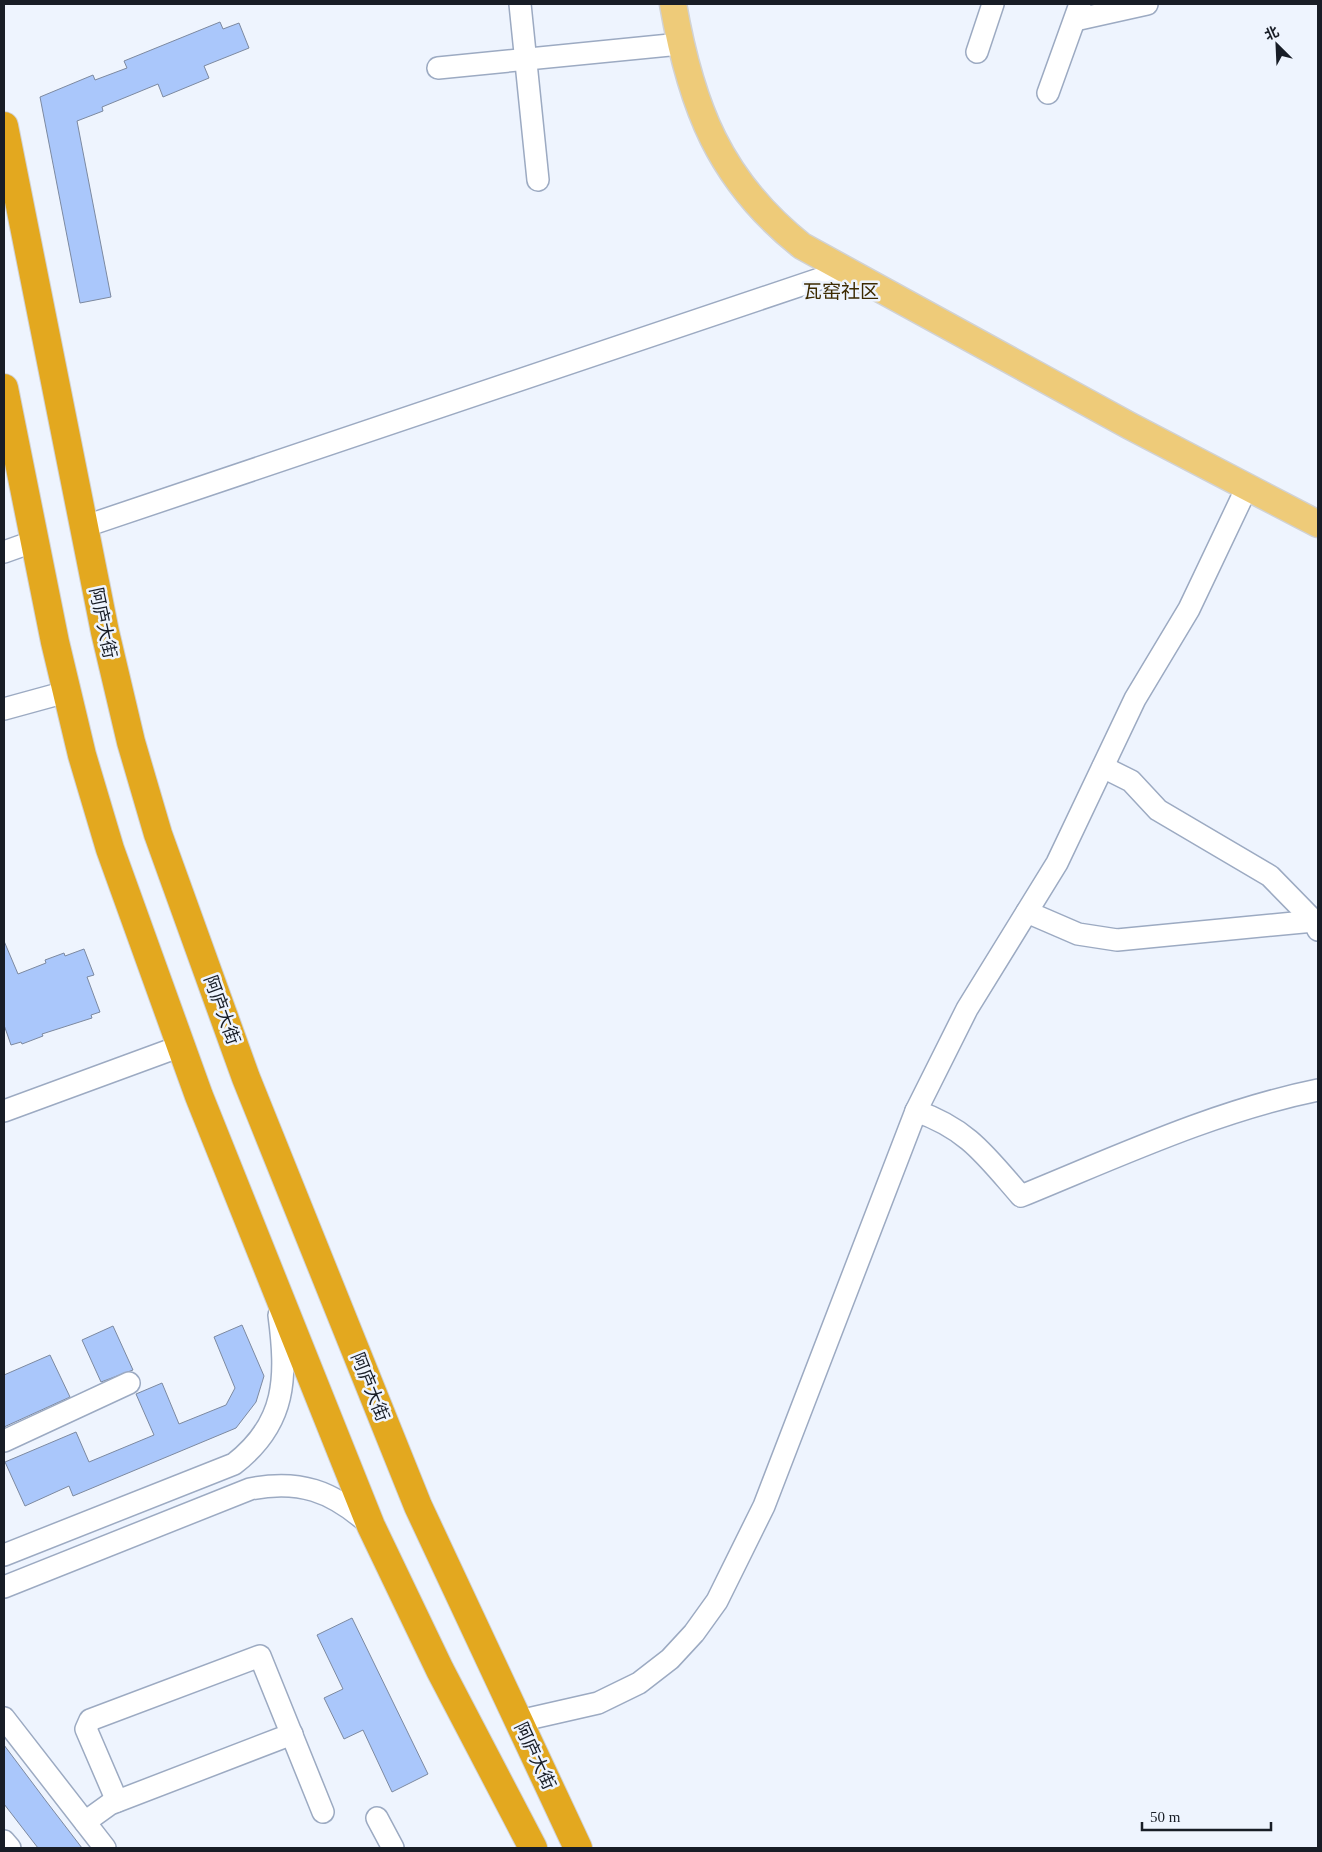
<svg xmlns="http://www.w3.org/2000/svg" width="1322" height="1852" font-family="'Times New Roman','Noto Sans SC',serif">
	<rect width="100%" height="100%" fill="#eef4fe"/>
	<!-- building -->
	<g fill="#aac7fb" stroke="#7c89a0">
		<polygon points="220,22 223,29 239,23 249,48 204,66 209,78 163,97 158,84 102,107 103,111 77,121 111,297 80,303 40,97 93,75 95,80 127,68 124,61"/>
		<polygon points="4,941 18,974 46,963 45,960 64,953 65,956 84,949 94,975 87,977 100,1012 91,1015 92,1018 42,1034 43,1036 22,1044 21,1042 11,1045 4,1025"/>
		<polygon points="242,1325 264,1376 256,1402 236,1428 73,1496 69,1486 25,1506 5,1462 76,1432 89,1462 154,1435 136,1394 162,1383 179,1424 226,1405 235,1388 214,1337"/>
		<polygon points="113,1326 133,1370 101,1382 82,1340"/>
		<polygon points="50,1355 70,1397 4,1427 4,1375"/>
		<polygon points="352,1618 428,1774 392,1792 363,1730 344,1739 324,1698 343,1689 317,1635"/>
		<polygon points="4,1745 46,1801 82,1848 38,1848 4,1804"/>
	</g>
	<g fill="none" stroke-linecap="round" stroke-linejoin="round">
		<!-- minor casing -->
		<g stroke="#9caac2" stroke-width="24">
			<g id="minor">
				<polyline points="520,4 538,180"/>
				<polyline points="1075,20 1147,4"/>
				<polyline points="977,52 993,4"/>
				<polyline points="438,68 680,44"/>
				<polyline points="1048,93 1080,4"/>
				<polyline points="83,527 846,270"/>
				<polyline points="4,552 35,541"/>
				<polyline points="4,709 66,692"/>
				<polyline points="1103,767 1131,781 1158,810 1270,876 1314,921 1318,930"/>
				<polyline points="1027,912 1078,934 1117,940 1314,921"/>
				<polyline points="4,1111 181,1046"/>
				<path d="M916 1111C968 1129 986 1156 1021 1196 1119 1156 1215 1111 1318 1090"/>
				<polyline points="4,1441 129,1383"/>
				<path d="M4 1555 234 1464C287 1423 287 1377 279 1315"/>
				<path d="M4 1587 250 1489C299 1479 332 1491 369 1524"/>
				<polyline points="4,1718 105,1848"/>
				<polyline points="519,1721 598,1703 639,1683 670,1659 694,1633 717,1601 764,1506 916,1111 967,1009 1057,863 1135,699 1189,609 1247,487"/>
				<polyline points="117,1801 86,1729 90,1720 260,1656 323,1812"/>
				<polyline points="377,1818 393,1848"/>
				<polyline points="85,1822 110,1804 292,1734"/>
				<polyline points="4,1841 10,1848"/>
			</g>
		</g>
		<!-- major casing -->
		<g stroke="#d1d2d4" stroke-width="29">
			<path id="major" d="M673 4C691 106 719 180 802 246L1130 426 1318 524"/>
		</g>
		<!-- highway casing -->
		<g stroke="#d1d2d4" stroke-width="30">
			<g id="highway">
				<polyline points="4,126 105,632 131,742 158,834 246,1078 418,1506 578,1848"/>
				<polyline points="4,388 55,642 82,755 110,849 199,1096 371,1526 440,1670 533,1848"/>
			</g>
		</g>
		<!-- minor -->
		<use href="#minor" stroke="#fff" stroke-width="21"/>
		<!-- major -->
		<use href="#major" stroke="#eecb79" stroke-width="26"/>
		<!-- highway -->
		<use href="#highway" stroke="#e3a81f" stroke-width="28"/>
	</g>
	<g text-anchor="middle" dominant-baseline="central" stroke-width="5" stroke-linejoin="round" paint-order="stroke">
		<!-- street labels -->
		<g font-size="18" fill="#181d26" stroke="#eef4fe">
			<text transform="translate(103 623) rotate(78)">阿庐大街</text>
			<text transform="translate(222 1010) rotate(70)">阿庐大街</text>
			<text transform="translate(370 1387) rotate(68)">阿庐大街</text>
			<text transform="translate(535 1756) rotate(65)">阿庐大街</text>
		</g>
		<!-- neighbourhood labels -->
		<g font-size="19" fill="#3c2a01" stroke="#eef4fe">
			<text x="841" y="291">瓦窑社区</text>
		</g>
	</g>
	<!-- border -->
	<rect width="1322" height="1852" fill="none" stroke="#181d26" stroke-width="10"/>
	<!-- north arrow -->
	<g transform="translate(1277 45) rotate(336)" stroke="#eef4fe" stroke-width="4" paint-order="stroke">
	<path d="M0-4L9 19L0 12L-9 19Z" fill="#181d26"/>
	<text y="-8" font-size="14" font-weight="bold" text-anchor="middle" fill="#181d26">北</text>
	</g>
	<!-- scale -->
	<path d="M1142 1822v8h129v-8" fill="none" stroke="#181d26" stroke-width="2.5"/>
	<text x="1150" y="1822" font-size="15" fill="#181d26" stroke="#eef4fe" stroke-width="4" paint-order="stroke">50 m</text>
</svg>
